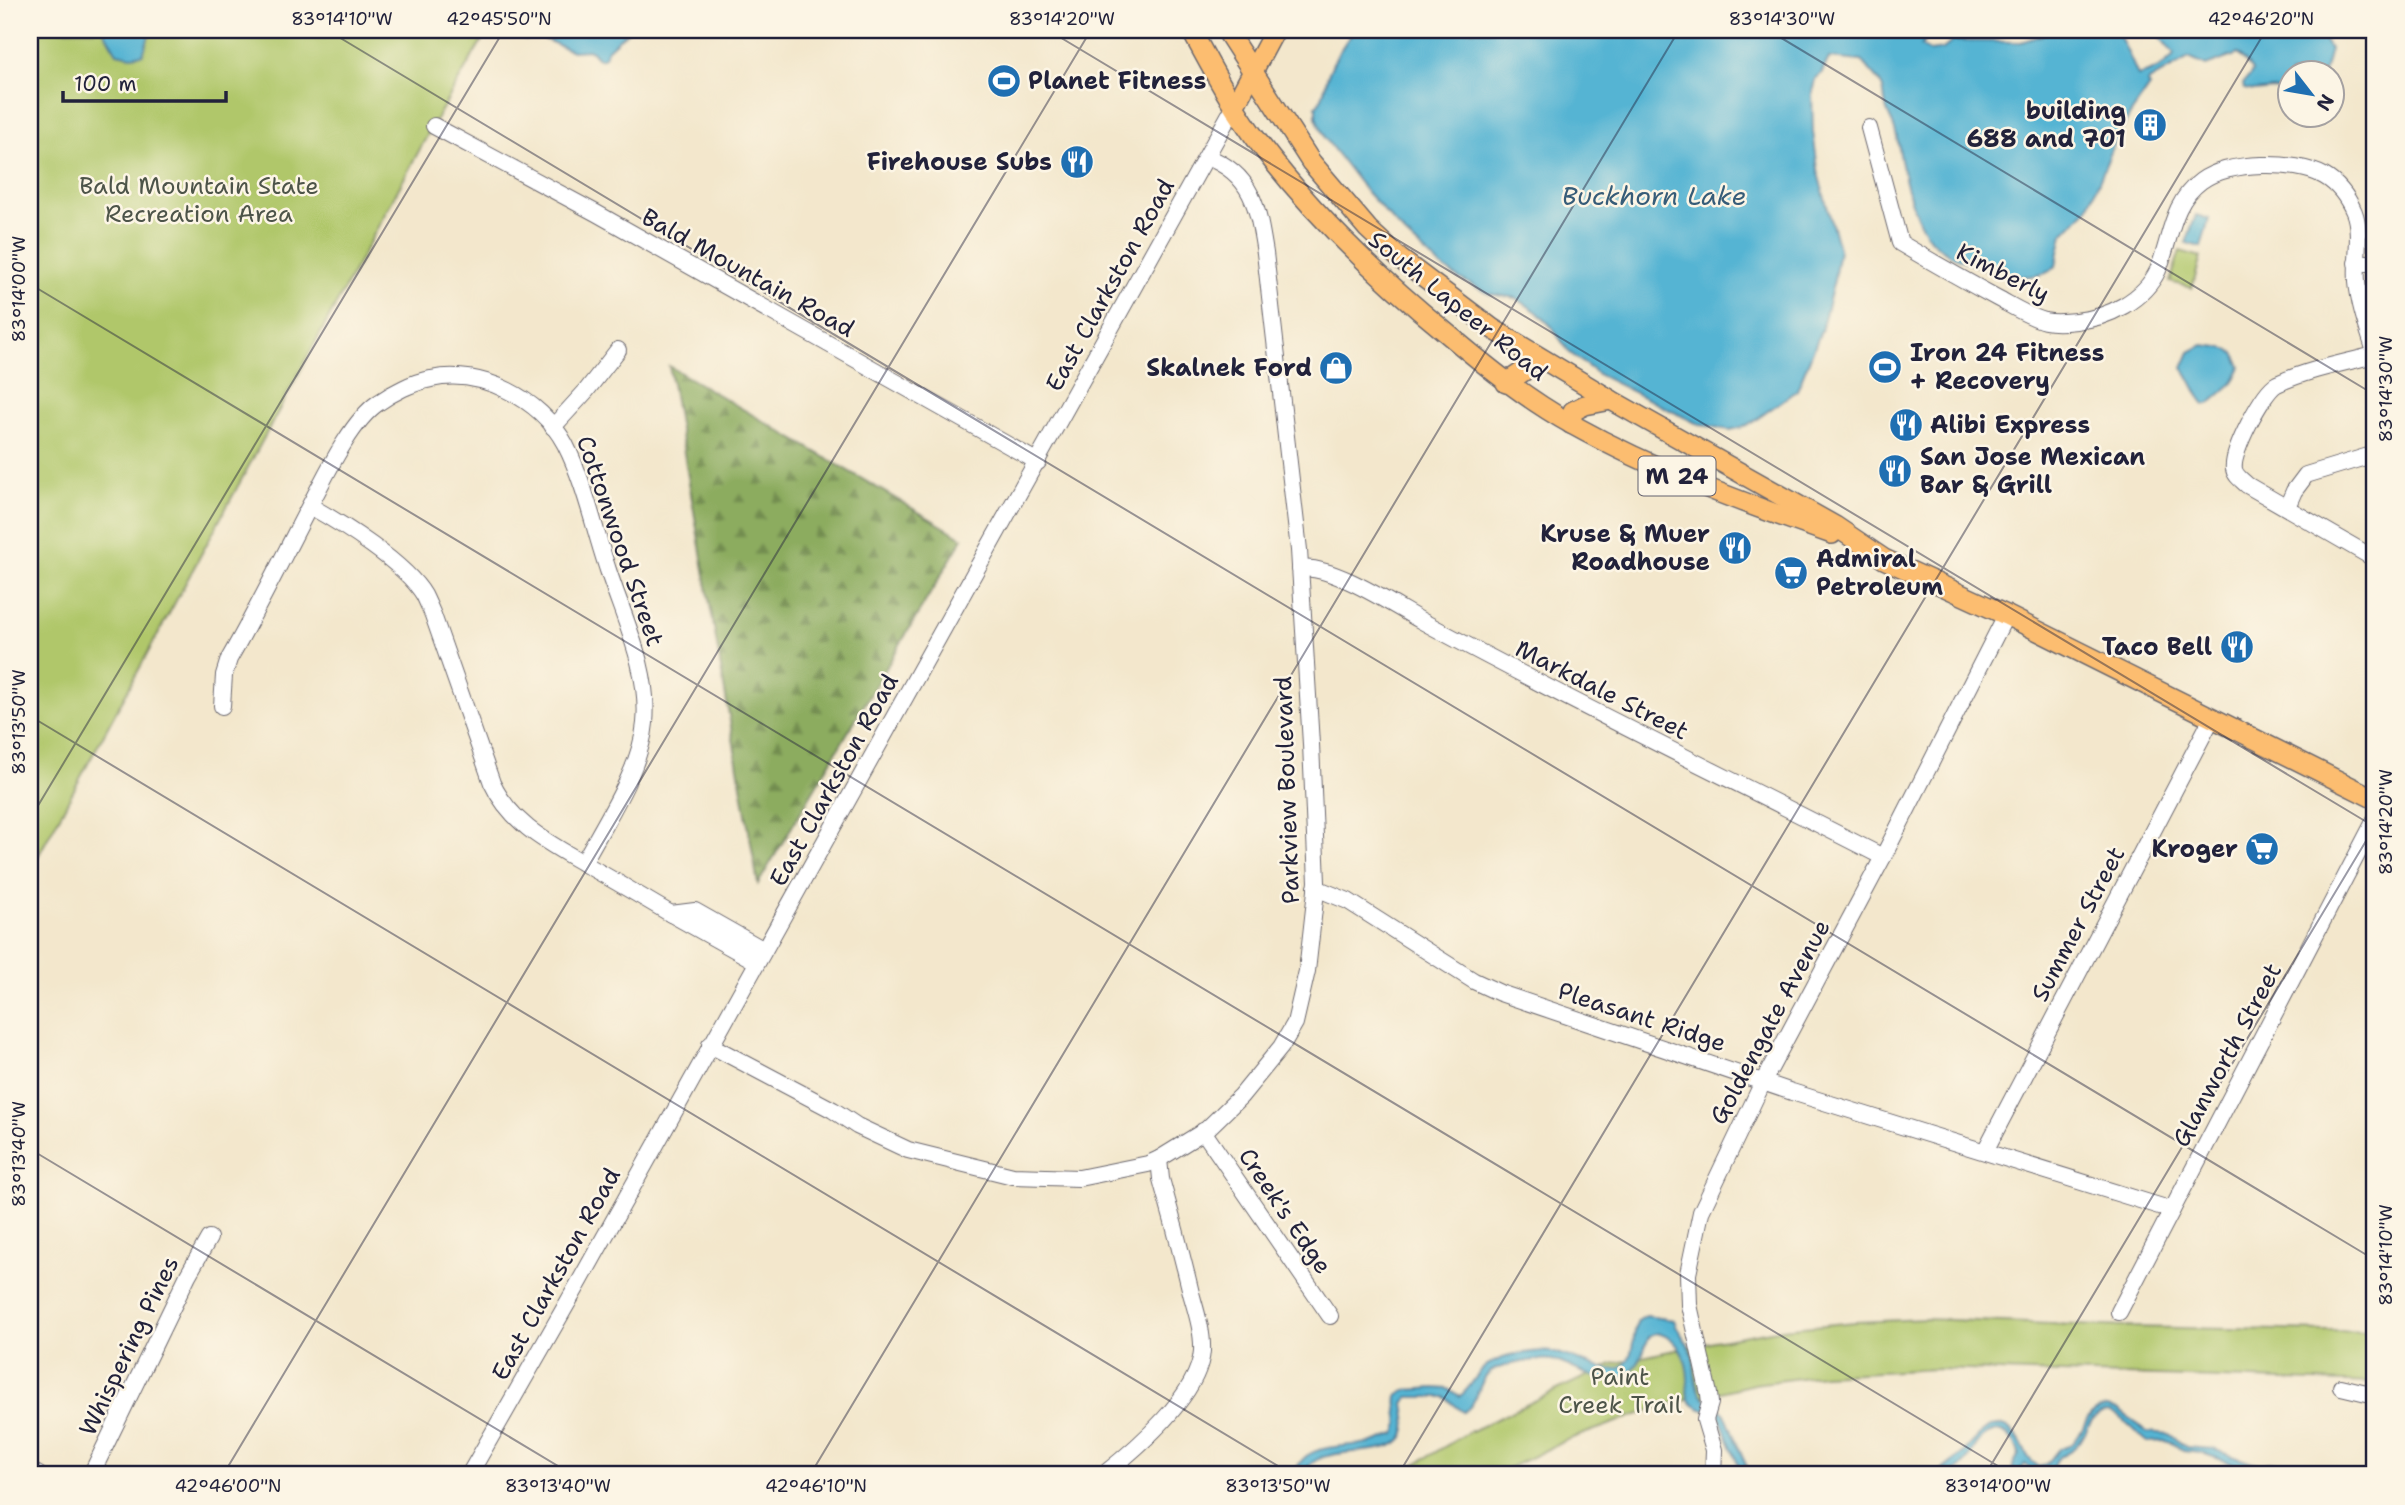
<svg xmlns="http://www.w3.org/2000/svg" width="2405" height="1505" font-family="'Shantell Sans',sans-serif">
	<defs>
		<pattern id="forest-firs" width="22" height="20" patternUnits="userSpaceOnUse" patternTransform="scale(1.75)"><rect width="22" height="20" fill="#8cac5f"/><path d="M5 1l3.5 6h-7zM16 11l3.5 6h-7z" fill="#728c50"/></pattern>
	</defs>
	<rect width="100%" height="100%" fill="#fcf5e5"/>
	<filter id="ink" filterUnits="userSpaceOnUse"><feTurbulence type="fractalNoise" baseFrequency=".0143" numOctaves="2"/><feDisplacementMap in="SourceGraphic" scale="14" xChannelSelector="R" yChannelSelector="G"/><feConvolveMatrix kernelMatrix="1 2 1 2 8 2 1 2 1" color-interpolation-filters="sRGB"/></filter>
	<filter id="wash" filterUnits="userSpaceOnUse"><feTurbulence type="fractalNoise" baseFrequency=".00686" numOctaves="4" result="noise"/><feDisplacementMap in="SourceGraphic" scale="28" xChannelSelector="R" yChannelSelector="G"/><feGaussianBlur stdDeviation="1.57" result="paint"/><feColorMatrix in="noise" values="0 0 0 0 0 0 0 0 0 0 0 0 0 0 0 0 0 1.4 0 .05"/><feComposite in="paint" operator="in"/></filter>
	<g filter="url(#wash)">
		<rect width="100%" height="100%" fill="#f3e7cc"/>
		<!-- forest -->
		<polygon fill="url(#forest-firs)" stroke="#57674d" stroke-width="2" points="669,366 963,538 758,884"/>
		<!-- park -->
		<g fill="#b0c76b" stroke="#697453" stroke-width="2">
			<polygon points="30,30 488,30 434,123 30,871"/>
			<polygon points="2180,251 2201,257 2192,288 2170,282"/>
			<polygon points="1926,1319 2128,1327 2375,1332 2375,1383 1936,1369 1823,1375 1754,1384 1662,1406 1564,1441 1495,1475 1398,1475 1469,1432 1612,1364 1714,1341 1782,1329 1855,1322"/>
		</g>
		<!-- water -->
		<g fill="#55b4d3" stroke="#3c6b87" stroke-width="2">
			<polygon points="103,30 151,30 143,54 132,56 117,53"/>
			<polygon points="508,30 629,30 607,50 605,57 599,59 591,50 572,51 537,36 525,40"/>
			<path d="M1355 30H1933L1921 46 1930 51 1943 49 1953 41 2021 42 2042 35 2051 30H2116C2125 45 2131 59 2138 76 2150 73 2169 65 2174 54L2154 30H2321L2322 36 2330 49 2324 73 2290 74 2289 93 2273 89 2254 91 2244 89 2243 84 2251 74 2252 70 2238 54 2206 66 2189 58 2149 81 2148 84 2150 86 2130 115 2115 142 2088 208 2063 234 2056 266C2045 278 2021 278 2006 274 1982 268 1951 260 1933 242 1911 220 1902 167 1897 137 1895 127 1889 117 1886 107 1884 100 1885 92 1882 86 1878 77 1868 68 1861 61L1829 58 1821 74 1815 79 1812 93 1813 132 1819 177 1839 249 1834 280 1821 331 1797 390 1747 426 1730 430 1698 424 1599 375 1569 352 1552 327 1537 312 1516 298 1490 294 1460 279 1439 265 1405 234 1365 190 1325 138 1316 117V106C1324 99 1325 85 1328 75 1334 58 1344 43 1355 30Z"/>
			<polygon points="2196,215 2209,219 2201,247 2186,243"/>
			<path d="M2203 345C2224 348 2233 344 2241 367L2233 383 2209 404H2205C2195 393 2192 379 2183 368L2190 352Z"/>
			<path d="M1646 1316 1674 1320C1678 1333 1689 1342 1692 1353 1696 1367 1693 1383 1701 1395 1708 1405 1721 1406 1726 1416 1733 1431 1743 1464 1752 1475H1742L1719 1415C1710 1411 1696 1410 1690 1401 1685 1395 1688 1387 1688 1380 1688 1363 1680 1340 1663 1335 1657 1332 1654 1333 1649 1337 1644 1348 1641 1363 1632 1371 1608 1394 1577 1366 1552 1360 1540 1358 1505 1364 1494 1370 1476 1379 1480 1404 1463 1412L1445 1397H1409L1404 1403C1405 1412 1408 1421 1406 1430 1398 1466 1315 1437 1304 1475H1295C1301 1442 1343 1448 1368 1443 1376 1442 1386 1437 1395 1434 1403 1422 1394 1409 1397 1396L1407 1390 1434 1388 1448 1389 1460 1396C1474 1386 1476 1369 1493 1362 1510 1354 1538 1349 1557 1353 1574 1356 1607 1377 1623 1366 1635 1356 1632 1334 1638 1321Z"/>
			<path d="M2107 1407 2119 1410 2147 1432 2169 1434 2186 1447 2213 1449 2260 1466C2272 1459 2285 1463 2291 1475L2258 1472 2202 1453 2183 1451 2174 1444 2165 1441 2148 1442C2138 1435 2120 1413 2108 1412 2091 1412 2087 1433 2079 1443 2070 1456 2053 1450 2053 1475H2040L2025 1464 2022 1468V1475H2012L2013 1465 2019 1454C2016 1442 2009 1433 1997 1431 1965 1437 1978 1475 1936 1475 1945 1468 1954 1461 1962 1454 1978 1439 1992 1409 2016 1436 2025 1446 2025 1459 2038 1466 2051 1464 2051 1457 2059 1449 2064 1445 2070 1447 2074 1442 2087 1428 2084 1411 2107 1407Z"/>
		</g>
	</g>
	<g filter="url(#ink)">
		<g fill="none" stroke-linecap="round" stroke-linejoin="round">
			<!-- minor casing -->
			<g stroke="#6b676e" stroke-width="18">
				<g id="minor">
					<polyline points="434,126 596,213 1038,462"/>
					<path d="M1869 128 1900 243C1932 262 1964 280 1997 298 2012 306 2029 317 2045 321 2054 323 2067 322 2076 321 2108 318 2144 300 2158 270 2171 239 2171 203 2201 181 2228 161 2295 160 2324 176 2338 184 2348 198 2354 212 2362 232 2355 259 2357 281 2359 305 2368 329 2375 352"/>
					<polyline points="2356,263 2375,263"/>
					<path d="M2375 355C2343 363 2307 370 2277 384 2263 391 2231 453 2234 469 2235 476 2242 480 2247 485L2375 559"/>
					<polyline points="553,427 586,391 618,350"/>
					<path d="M310 506C342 524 405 563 424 595 427 601 430 608 433 615L492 783C512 826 551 844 590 867 617 882 644 898 671 914"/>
					<polyline points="2287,507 2294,491 2306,475 2375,454"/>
					<path d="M1300 569C1329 563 1393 605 1420 620 1573 703 1729 778 1883 857"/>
					<path d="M222 706 224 675 229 659C257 610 282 559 308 509 324 479 350 422 378 403 392 393 413 382 431 379 481 368 541 399 565 444 585 483 594 529 608 570 624 619 650 671 645 723 641 769 605 822 583 863"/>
					<polyline points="1316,888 1348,901 1474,981 1500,993 1792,1092 2172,1210"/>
					<polyline points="757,962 671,914 695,911 764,950"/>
					<path d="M710 1045 833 1110 857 1126 908 1150 1013 1176 1079 1178 1148 1164 1159 1159 1206 1130 1241 1096 1281 1047 1295 1023 1307 971 1317 882 1311 744 1299 550 1265 253C1258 209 1253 174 1207 157"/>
					<polyline points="1203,1131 1330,1316"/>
					<polyline points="1985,1151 2212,718"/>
					<polyline points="2119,1312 2375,820"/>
					<polyline points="2341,1387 2375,1395"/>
					<polyline points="30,1470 39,1475"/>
					<polyline points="91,1475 188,1275 209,1238"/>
					<polyline points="469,1475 580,1281 1235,105"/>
					<path d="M1103 1475C1136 1449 1199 1395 1202 1351 1203 1332 1196 1311 1191 1293 1182 1255 1172 1217 1161 1179L1159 1159"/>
					<polyline points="1713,1475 1714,1450 1705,1420 1710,1403 1709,1394 1689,1305 1688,1274 1701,1212 1763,1082 1883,857 2006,615"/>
				</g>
			</g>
			<!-- major casing -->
			<g stroke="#6b676e" stroke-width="22">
				<g id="major">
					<path d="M1191 30C1212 68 1233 109 1259 143 1314 216 1379 278 1449 335 1488 368 1528 400 1573 425 1656 471 1743 503 1832 534"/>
					<polyline points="1226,30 1311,162 1368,229 1399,258 1493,329 1611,400 1835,526 1884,559 2006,615 2375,799"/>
					<polyline points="1235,105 1275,30"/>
					<polyline points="1506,383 1524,371 1526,357 1524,349"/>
					<polyline points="1571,424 1573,411 1585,405 1611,400"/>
				</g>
			</g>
			<!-- minor -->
			<use href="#minor" stroke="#fff" stroke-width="16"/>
			<!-- major -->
			<use href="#major" stroke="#fcbd6f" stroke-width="19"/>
		</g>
	</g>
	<!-- ticks -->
	<path fill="none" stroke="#22223b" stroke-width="2" stroke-opacity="0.45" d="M327 30 2375 1260M1048 30 2375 827M1768 30 2375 395M30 284 2013 1475M30 716 1293 1475M30 819 504 30M30 1149 573 1475M223 1475 1091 30M810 1475 1679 30M1398 1475 2266 30M1985 1475 2375 826"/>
	<!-- icons -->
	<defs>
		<g id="stadium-disc" transform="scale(1.75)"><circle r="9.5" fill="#1f6fb2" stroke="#fcf5e5"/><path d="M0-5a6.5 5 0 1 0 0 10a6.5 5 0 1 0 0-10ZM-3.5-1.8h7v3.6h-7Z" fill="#fff"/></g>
		<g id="building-disc" transform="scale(1.75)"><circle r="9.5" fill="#1f6fb2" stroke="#fcf5e5"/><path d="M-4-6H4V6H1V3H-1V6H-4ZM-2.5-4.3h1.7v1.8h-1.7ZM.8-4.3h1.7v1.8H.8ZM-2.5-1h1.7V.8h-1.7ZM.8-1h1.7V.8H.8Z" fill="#fff"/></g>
		<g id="restaurant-disc" transform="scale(1.75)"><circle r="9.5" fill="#1f6fb2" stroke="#fcf5e5"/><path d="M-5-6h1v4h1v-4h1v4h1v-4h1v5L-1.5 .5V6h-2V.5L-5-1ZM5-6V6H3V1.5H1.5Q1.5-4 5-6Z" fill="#fff"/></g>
		<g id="shop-disc" transform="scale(1.75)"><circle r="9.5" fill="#1f6fb2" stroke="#fcf5e5"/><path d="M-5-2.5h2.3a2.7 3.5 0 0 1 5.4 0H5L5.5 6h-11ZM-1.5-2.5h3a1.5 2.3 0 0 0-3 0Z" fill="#fff"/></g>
		<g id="supermarket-disc" transform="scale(1.75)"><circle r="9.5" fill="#1f6fb2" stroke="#fcf5e5"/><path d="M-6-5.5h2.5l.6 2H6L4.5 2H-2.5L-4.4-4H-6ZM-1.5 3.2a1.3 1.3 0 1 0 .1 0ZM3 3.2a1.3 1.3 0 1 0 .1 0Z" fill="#fff"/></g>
	</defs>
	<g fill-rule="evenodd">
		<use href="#stadium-disc" x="1004" y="81"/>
		<use href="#building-disc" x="2150" y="125"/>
		<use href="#restaurant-disc" x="1077" y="162"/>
		<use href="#stadium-disc" x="1885" y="367"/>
		<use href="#shop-disc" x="1336" y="368"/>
		<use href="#restaurant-disc" x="1906" y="425"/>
		<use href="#restaurant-disc" x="1895" y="471"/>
		<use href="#restaurant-disc" x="1735" y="548"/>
		<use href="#supermarket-disc" x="1791" y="573"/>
		<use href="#restaurant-disc" x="2237" y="647"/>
		<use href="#supermarket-disc" x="2262" y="849"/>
	</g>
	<g text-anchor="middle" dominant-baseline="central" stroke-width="5" stroke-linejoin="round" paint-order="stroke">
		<!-- shield labels -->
		<rect fill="#fcf5e5" stroke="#63616e" stroke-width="2" x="1638.5" y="456.5" width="77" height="39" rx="5"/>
		<g font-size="23" font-weight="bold" fill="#22223b">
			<text x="1677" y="476">M 24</text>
		</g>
		<!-- poi labels -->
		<g font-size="24" font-weight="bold" fill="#22223b" stroke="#fcf5e5" text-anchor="end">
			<text x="1028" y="81" text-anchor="start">Planet Fitness</text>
			<text x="2126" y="111">building<tspan x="2126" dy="28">688 and 701</tspan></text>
			<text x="1052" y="162">Firehouse Subs</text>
			<text x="1910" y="353" text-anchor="start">Iron 24 Fitness<tspan x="1910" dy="28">+ Recovery</tspan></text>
			<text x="1312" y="368">Skalnek Ford</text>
			<text x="1930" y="425" text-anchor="start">Alibi Express</text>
			<text x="1920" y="457" text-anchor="start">San Jose Mexican<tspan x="1920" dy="28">Bar &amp; Grill</tspan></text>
			<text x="1710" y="534">Kruse &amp; Muer<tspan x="1710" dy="28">Roadhouse</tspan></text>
			<text x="1816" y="559" text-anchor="start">Admiral<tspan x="1816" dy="28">Petroleum</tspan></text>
			<text x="2212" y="647">Taco Bell</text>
			<text x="2238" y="849">Kroger</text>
		</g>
		<!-- park labels -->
		<g font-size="24" fill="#4d5449" stroke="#fcf5e5">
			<text x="199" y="186">Bald Mountain State<tspan x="199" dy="28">Recreation Area</tspan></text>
			<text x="1620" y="1377">Paint<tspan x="1620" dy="28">Creek Trail</tspan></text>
		</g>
		<!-- street labels -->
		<g font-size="24" fill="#22223b" stroke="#fcf5e5">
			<text transform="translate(748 273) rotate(29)">Bald Mountain Road</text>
			<text transform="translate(2003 273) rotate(27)">Kimberly</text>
			<text transform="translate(1110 285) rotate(-61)">East Clarkston Road</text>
			<text transform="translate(1458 306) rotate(39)">South Lapeer Road</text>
			<text transform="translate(620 541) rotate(71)">Cottonwood Street</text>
			<text transform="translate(1602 690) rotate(27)">Markdale Street</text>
			<text transform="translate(834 780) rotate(-61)">East Clarkston Road</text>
			<text transform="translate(1287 790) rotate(-92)">Parkview Boulevard</text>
			<text transform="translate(2078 924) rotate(-62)">Summer Street</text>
			<text transform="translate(1642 1017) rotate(18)">Pleasant Ridge</text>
			<text transform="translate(1770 1022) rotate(-62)">Goldengate Avenue</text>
			<text transform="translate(2227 1055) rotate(-62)">Glanworth Street</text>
			<text transform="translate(1285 1211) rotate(56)">Creek's Edge</text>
			<text transform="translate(556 1274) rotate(-61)">East Clarkston Road</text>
			<text transform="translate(129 1346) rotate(-64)">Whispering Pines</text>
		</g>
		<!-- water labels -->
		<g font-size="26" font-style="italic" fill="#365c78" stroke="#fcf5e5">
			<text x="1654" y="195">Buckhorn Lake</text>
		</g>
	</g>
	<!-- margin -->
	<rect width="2405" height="1505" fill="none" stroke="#fcf5e5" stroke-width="77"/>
	<!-- north arrow -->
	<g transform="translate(2311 94) rotate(121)"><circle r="33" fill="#fcf5e5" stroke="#a5a1a1" stroke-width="2"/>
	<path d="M0-5L12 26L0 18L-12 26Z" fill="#1f6fb2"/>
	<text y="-10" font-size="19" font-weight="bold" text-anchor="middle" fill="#22223b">N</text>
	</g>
	<!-- scale -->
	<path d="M63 91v10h163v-10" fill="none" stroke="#22223b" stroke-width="3.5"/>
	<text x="74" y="91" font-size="21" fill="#22223b" stroke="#fcf5e5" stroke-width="5" paint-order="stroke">100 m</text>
	<rect x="38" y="38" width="2328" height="1428" fill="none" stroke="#22223b" stroke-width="2.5"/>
	<g font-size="18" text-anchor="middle" fill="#22223b">
		<text x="342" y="25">83°14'10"W</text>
		<text x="499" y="25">42°45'50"N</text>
		<text x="1062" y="25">83°14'20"W</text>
		<text x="1782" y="25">83°14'30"W</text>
		<text x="2261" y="25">42°46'20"N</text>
		<text transform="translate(19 289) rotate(-90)" y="6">83°14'00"W</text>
		<text transform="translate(2386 389) rotate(-90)" y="6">83°14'30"W</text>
		<text transform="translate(19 722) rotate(-90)" y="6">83°13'50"W</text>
		<text transform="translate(2386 822) rotate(-90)" y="6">83°14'20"W</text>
		<text transform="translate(19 1154) rotate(-90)" y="6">83°13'40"W</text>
		<text transform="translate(2386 1255) rotate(-90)" y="6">83°14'10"W</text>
		<text x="228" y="1492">42°46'00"N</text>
		<text x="558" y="1492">83°13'40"W</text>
		<text x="816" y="1492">42°46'10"N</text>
		<text x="1278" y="1492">83°13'50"W</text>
		<text x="1998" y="1492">83°14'00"W</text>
	</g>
</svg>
